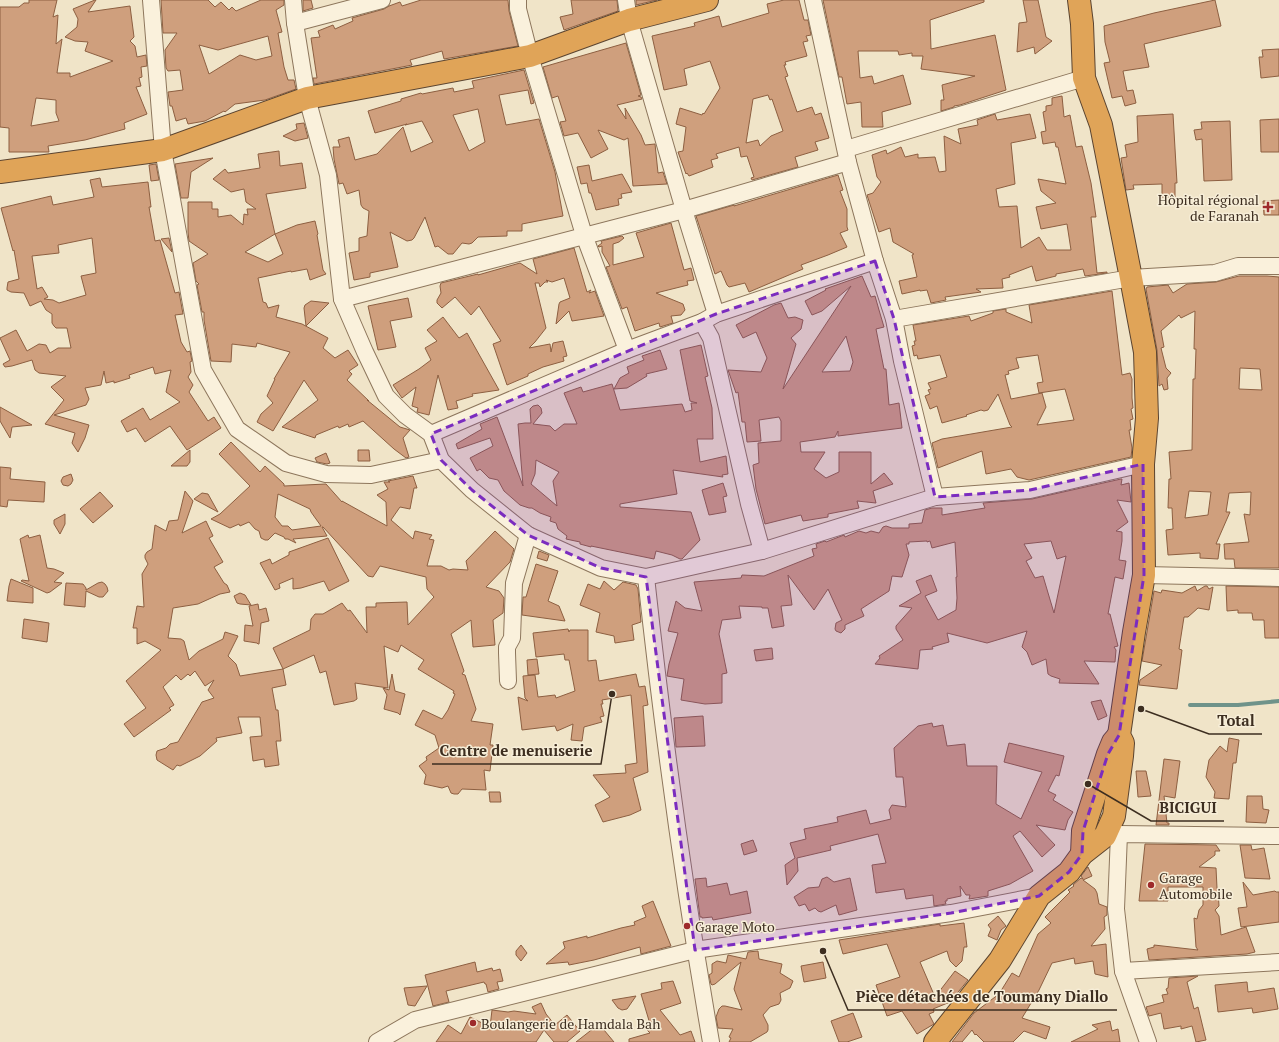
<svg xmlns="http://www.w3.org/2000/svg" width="1279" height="1042" font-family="'PT Serif',serif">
	<rect width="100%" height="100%" fill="#f0e4c8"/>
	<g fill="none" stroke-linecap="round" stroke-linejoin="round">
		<!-- stream -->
		<polyline stroke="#6f938a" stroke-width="4" points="1190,705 1238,705 1279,701"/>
	</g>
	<!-- building -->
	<g fill="#cf9f7d" stroke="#8d5f41" fill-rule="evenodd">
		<path d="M29 0H57L53 17 58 15 56 44 62 39 57 73H70V77L113 61 85 51 88 42 75 41 65 37 77 27 78 19 73 9 95 0H96L88 12 130 6 134 37 130 41 135 46 137 57 146 55 147 66 141 67 142 77 139 78 141 86 136 87 147 114 124 123 125 129 85 140 48 146 49 152H9V128L0 127V7H19L24 3H29ZM36 98 56 100V113L59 121 31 126Z"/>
		<path d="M161 0H208L215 7 221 2 229 10 232 7 236 11 261 0H284V5L276 10 282 32 278 33 284 67 288 80H294L296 89 265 100 235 104 225 112 224 111 205 121 188 124 186 118 176 121 172 106H170L168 92 183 90 180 70 168 71 166 68 165 50 177 33H163ZM268 36 272 56 256 60 240 55 209 74 199 45 218 50Z"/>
		<polygon points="303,0 311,0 313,8 303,11"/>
		<polygon points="421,0 508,0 509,11 518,46 444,59 442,51 410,60 412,65 402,67 314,84 313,78 317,78 311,38 320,37 318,31 333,25 335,29 353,21 352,18 384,9 389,6 400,2 402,6"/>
		<polygon points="571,0 617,0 618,11 564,30 560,17 573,14"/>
		<polygon points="636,0 657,0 636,5"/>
		<path d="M784 0H799L804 20H808L811 35 806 36 808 41 803 42 807 56 785 62 786 65H784L788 76 785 77 797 112 812 107 815 115 821 113 829 138 815 142 818 150 795 157 798 167 752 180 751 178 754 177 747 156 741 157 739 147 716 154 718 158 711 160 713 167 689 176 687 173 686 174 678 152 683 151 686 127 676 124 680 108 702 115 703 113 704 114 720 88 710 61 684 69 687 85 664 90 652 36 695 26 694 23 719 16 722 27 769 13 767 4ZM768 95 770 100 772 99 783 131 771 136 760 146 758 140 746 143 753 99Z"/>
		<polygon points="823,0 984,0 984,2 930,20 931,49 995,35 1006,90 960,105 954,106 954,107 941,111 941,100 944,100 942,85 975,76 921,69 923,56 912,56 912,53 899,55 898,51 858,51 860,78 872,76 874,84 903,75 911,104 882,112 883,127 862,127 861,102 847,104 842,77 839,77"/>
		<polygon points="1023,0 1038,0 1046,37 1052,41 1035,54 1034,47 1017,52 1019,23 1027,22"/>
		<polygon points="1215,0 1221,26 1144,44 1149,67 1123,71 1127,91 1133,90 1136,103 1125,106 1122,96 1112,98 1104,63 1110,62 1105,42 1104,26 1154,13"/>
		<polygon points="626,43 641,95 638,96 641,97 642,99 617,105 626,119 625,108 641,135 645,145 655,144 658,173 663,172 667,184 633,186 628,138 624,140 598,130 608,149 591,158 578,133 564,136 560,122 566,121 558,96 552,98 543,67"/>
		<polygon points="1279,49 1279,76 1261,78 1259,57 1263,57 1262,50"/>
		<path d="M524 70 534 103 531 104 528 90 499 95 506 125 539 119 555 172 563 216 522 224V231H507V236L478 237 472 243 469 244 462 243 453 254H448L438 246 435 247 425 217 414 238 412 240 407 241 390 232 398 267 370 273V277L354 280 349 253 359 251V238L367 236 369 211 363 208 361 205 359 190 347 194 343 183 339 184 334 159 333 147H340L338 140 349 137 355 160 377 154 403 127 411 152 433 142 422 121 405 125 407 124 375 133 368 111 401 101V99L421 93 422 94 453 88 454 92 474 88 472 81ZM478 109 485 142 469 151 453 115Z"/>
		<polygon points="1062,96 1064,117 1070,115 1076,147 1082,146 1091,183 1096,217 1091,217 1097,273 1107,272 1107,273 1085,276 1083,269 1056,274 1056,276 1036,281 1032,266 1009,275 1010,277 1002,279 1003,288 976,289 981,292 945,297 946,300 931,303 927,290 920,291 920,290 902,294 899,281 917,277 912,255 914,254 893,242 890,228 879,232 867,195 873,193 881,182 877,177 872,155 886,150 887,154 901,147 905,157 918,154 918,158 935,157 939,172 946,171 944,136 961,144 958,129 978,125 977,120 995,114 997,120 1030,114 1036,138 1011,143 1015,184 996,189 999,207 1017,206 1021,248 1039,237 1047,250 1071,250 1067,224 1041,229 1036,207 1056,203 1041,191 1038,179 1066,184 1058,147 1056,147 1055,142 1043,144 1041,132 1046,131 1043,112 1046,111 1046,106 1052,105 1052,98"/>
		<polygon points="1173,114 1177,183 1175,183 1175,197 1162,197 1162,184 1133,185 1134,189 1126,190 1121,158 1127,157 1125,145 1138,142 1137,116"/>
		<polygon points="1279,119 1279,152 1261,152 1260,120"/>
		<polygon points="1230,121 1232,180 1204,181 1202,139 1196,140 1194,130 1202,129 1201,122"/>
		<polygon points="304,123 308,138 295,141 283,136 297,129 296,124"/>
		<polygon points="279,151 280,166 302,163 306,188 266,194 275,234 245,252 268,262 283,254 275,234 297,225 315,221 318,234 317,235 323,270 326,274 310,280 307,269 291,272 291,271 258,278 263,302 266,303 268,308 279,305 276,317 302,324 328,338 323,348 335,358 348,350 358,365 349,371 352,374 347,380 369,401 367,400 400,427 410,430 403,438 409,457 406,458 394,449 363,421 349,427 348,424 339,428 338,426 316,435 315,438 282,427 318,400 304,380 273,431 257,422 261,414 273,403 267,396 275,379 274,379 290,352 257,343 256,347 232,344 231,362 211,361 204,320 204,312 202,312 197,285 199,284 196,281 193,263 208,254 189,241 188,232 188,202 212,202 212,209 218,209 218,217 231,215 243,225 244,214 248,215 247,209 256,209 246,202 244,189 231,192 213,179 225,169 228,173 260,168 258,154"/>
		<polygon points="213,158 191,172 188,198 181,198 175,164"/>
		<polygon points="156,164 159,180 151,181 149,165"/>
		<polygon points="589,165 592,181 622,174 632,192 621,194 622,198 618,199 619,205 596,210 591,193 589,193 587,183 581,184 577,167"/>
		<polygon points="838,175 843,190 840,191 847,209 847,227 848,230 840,233 847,247 828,255 801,265 803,269 749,292 745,283 729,287 727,285 721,271 715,274 696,216 734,205 734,206"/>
		<path d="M100 178 102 187 148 182 151 207H149L155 241 160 240 175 293 179 292 183 314 175 315 181 342 187 352 190 351 192 361 190 362 191 372 188 377 193 385 189 392 208 421 214 417 221 428 187 450 170 426 145 442 136 428 127 432 121 421 143 408 150 420 180 402 166 392 171 370 155 374 153 367 129 375 130 378 114 383V381L106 383 104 371 101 385 85 388 89 399 86 405 54 415 89 425 85 438 78 452 72 443 75 433 45 424 64 400 51 387 66 376 39 373 35 370 32 360 12 366 5 367 3 364 10 360 0 338 16 330 27 351 39 344 46 345 50 353 58 348H71L67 328H56L54 326 52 323V314L46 310 41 301 30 306 24 293 11 292 7 290V288L8 282 19 279 14 250 13 251 1 208 51 196 53 205 94 197 90 180ZM92 238 96 273 81 276 86 295 59 303 53 300 44 299 48 297 42 287 37 289 32 256 59 253 58 245Z"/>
		<polygon points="1279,200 1279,215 1264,215 1263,201"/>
		<polygon points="671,223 684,270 691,268 694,280 687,281 688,285 656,293 683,304 685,310 681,315 671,316 673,323 660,327 659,323 635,331 627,307 622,309 606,267 610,266 602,252 602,246 599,247 598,246 602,243 601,241 622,236 624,238 619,242 613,244 613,265 644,257 636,233"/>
		<polygon points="169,238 172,252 161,239"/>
		<polygon points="574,248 587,292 591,290 589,293 595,291 604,316 572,321 569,311 556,324 559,304 560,302 570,298 564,278 552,282 546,280 548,282 545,282 540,287 539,283 535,283 546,328 535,342 529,348 550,344 551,352 553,343 563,341 567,356 563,357 564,361 543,367 528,374 528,376 507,385 493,344 501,341 479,306 471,315 455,297 442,308 437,303 437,300 441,293 440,286 441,283 478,274 478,275 520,263 537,274 533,259"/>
		<path d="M862 276 871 297 875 296 879 310 884 327 876 329 884 369H886L889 405 899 403 902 428 838 436V431L835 437 800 442 801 452H825L814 469 826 478 839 472V452H871V484L884 473 893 484 873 491 876 503 857 501 859 508 828 514V517L803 521 801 515 765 524 756 489 753 465 759 463 758 443 781 441V421L779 417 759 420 761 441 747 442 745 422H742L738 392 736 393 728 370 761 372 767 358 756 332 743 338 736 325 774 305 781 303 788 318 795 317 803 320 801 329 791 338 796 344 783 389 851 286 822 311 812 315 805 301 826 290 825 289ZM846 336 853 362 850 371 822 372Z"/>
		<path d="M1239 276H1267L1279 277V568H1235L1234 559H1225L1224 544 1249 542 1244 514 1250 515 1251 492 1229 493 1226 512H1230L1216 544H1220L1218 559 1200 558V553L1168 555 1166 530 1173 529 1172 508H1168L1169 479H1171L1169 452 1192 450 1193 379H1195L1196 349H1194L1195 311 1181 318 1179 315 1161 331 1164 347 1161 348 1166 368 1171 373 1167 378 1168 389 1164 390 1162 384 1159 386 1157 350 1146 289 1147 287 1168 285 1173 293 1187 284 1216 282ZM1240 368 1260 369 1262 390 1239 389ZM1189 491 1211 492 1208 515 1185 518Z"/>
		<path d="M1112 291 1122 375 1130 373 1132 379V398L1133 408 1131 409 1133 419 1130 420 1131 430H1129L1132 448 1131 457 1029 480 1017 477 1011 469 986 474 982 451 938 468 932 443 942 439 1012 427 1010 425 998 394 988 410 984 411 981 410 966 415 967 416 942 423 937 406 930 409 925 396 930 394 928 390 931 389 928 383 947 377 940 355 918 359 917 355 914 356 912 346 915 345 914 341H916L913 325 969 316 971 321 993 313V311L1006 309V312L1032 323 1029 305ZM1038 355 1043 382 1037 383 1039 393 1065 389 1074 420 1037 425 1046 407 1042 393 1011 399 1005 375 1009 374 1008 371 1019 368 1016 358Z"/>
		<polygon points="408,298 412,317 390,321 396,347 378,350 368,306"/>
		<polygon points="311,301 329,303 306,326 304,308 305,305"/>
		<polygon points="443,317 459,338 467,333 499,390 472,394 473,396 456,401 458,408 448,410 438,375 429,415 417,412 418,408 412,406 416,387 402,398 393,385 419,369 431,360 425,348 437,341 427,330"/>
		<path d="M701 345 708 376 705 377 712 408 713 439H697L700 462 726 456 728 474 722 475 723 477 673 470 677 494 620 504V507L691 512 700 540 682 559H680L672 555 656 551 654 559 591 546V547L580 544V542L566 539 567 536 558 529 556 523 550 521 551 517 540 513 532 508H529L520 505 504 491 498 480 489 478 480 469 477 471 470 458 493 446 490 438 458 449 456 444 482 429 480 424 497 417 523 486 518 424 525 423H531L530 409 533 406 538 405 541 408 542 413 533 424 550 426 555 431 564 424H577L564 393 581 387 583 392 612 384 620 410 682 404 685 412 692 410 691 403H697L690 401 680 350ZM536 460 559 472 553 481 557 506 531 484 535 474Z"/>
		<polygon points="660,350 667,369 646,374 647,376 627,388 614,389 620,378 629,373 627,367 644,360 642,356"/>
		<polygon points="0,407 32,425 12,427 10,438 0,421"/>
		<path d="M231 442 260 472 265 466 284 484V486L326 484 342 502V501L387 526 386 502 377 495 388 489 384 482H390L388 481 413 476 417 488H414L410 509 400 507 391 520 413 539 415 531 432 535 429 539 434 540 427 566H441L449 570 453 569 468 570 466 561 495 531 514 549 510 562 486 587 499 591 504 598 503 613 493 620 495 645 473 647 471 620 451 634 464 671 462 674 465 675 476 709 471 721 493 724 490 745H493L490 771 484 770 486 790 462 789 458 794H454L451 793 448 786 442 788 424 784 426 775 419 766 427 760 426 757 439 748 435 735 415 725 423 710 442 719 448 710 455 694 453 693 454 691 418 669 424 660 401 645 398 652 384 646 388 688 355 683 357 699 354 701 334 705 326 671 320 673 314 655 283 669 286 685 272 688 276 710H278L281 741H276L279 765 265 767 264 759 253 761 250 737 262 736 260 717H238L242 733 216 738 217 741 200 756 180 766 177 765 173 770 157 760 156 755 157 751 166 748 170 744 178 742 202 702 214 698 208 690 214 680 205 686 195 671 190 676 188 674 181 680 176 675 163 687 174 705 169 708 171 710 134 737 124 724 146 708 126 681 161 650 145 641 137 644V628H133L137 606 144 607 142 574 148 564 145 558V555L147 552 152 549 155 525 166 531 169 521 178 520 185 491 193 501 182 533 206 521 213 536 209 538 223 562 214 567 224 583 227 585 230 592 220 594 198 604 173 608 168 638 181 639 184 641 189 660 199 651 223 639 225 632 238 636 228 656 236 664 240 676 283 669 273 648 310 630 311 619 315 614H323L342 603 348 611 350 610 367 633 366 607H376V603L407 602 408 625 434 597 427 589 426 577 380 566 373 577 368 576 323 527H322L327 536 293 539 296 543 288 539H285L284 537 275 533 268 540H265L261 538 259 531 255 529 249 522 240 526 239 524 230 528 211 519 220 514 250 486 219 454ZM278 494 310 509 311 512 321 526 292 530 288 526H282L275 517Z"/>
		<polygon points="190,450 190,462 187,466 171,466"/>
		<polygon points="358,450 369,450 370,461 358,461"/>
		<polygon points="326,453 330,463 327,464 317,462 315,458"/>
		<polygon points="0,467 11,468 10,479 45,482 44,502 8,500 7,507 0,506"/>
		<polygon points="71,474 73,480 71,484 68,486 63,485 61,481 63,477"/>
		<path d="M1121 479H1122L1121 485 1129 483 1131 502 1117 500 1128 522 1116 531 1122 532V541L1119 560 1126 561 1123 579 1115 577 1108 614H1110L1118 646 1114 647 1116 650 1115 662 1084 661 1099 684 1059 683 1060 679 1051 676 1048 674 1046 659 1032 665 1027 652 1022 647 1027 631 987 643 947 633 949 642 932 647 933 649 920 650 918 669 875 664 880 658 879 656 903 640 896 629V626L912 608 899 606 921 593 916 581 931 575 937 591 925 596 938 620 956 610 957 598 956 577H957L955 542 932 548 930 541 927 542V541L909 542V544H906L909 555 902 577 892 576 889 591 861 609 864 616 845 625V629L841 633 836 631 835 629 836 623 842 620 828 589 814 610 788 575 792 605 781 606 784 626 772 628 768 608H762V607L739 606 741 618 722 620 719 634 727 673 722 674V703L705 704 681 700 684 679 667 676 669 664 678 633 668 631 676 601 685 608 702 611 694 582 741 578 742 575 764 576 814 556 812 549 817 548 816 544 825 541 826 542 844 535 845 537 859 531 866 533 871 531 879 533 883 527 886 526 892 528H909V524L922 523 925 510 932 508H942V515L985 508 983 503 1032 499ZM1051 541 1057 559 1066 556 1054 613 1043 576 1035 578 1026 561 1032 558 1024 544Z"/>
		<polygon points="723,483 727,496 723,497 726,512 709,515 702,490"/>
		<polygon points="100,492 113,506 93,523 80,509"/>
		<polygon points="202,493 208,494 218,512 194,499"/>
		<polygon points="65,514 65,524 60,534 54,524 54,520"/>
		<polygon points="28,535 29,538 40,535 47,568 54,569 64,573 54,582 62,583 50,592 47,593 21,581 22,580 29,581 20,539"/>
		<polygon points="328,538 349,581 329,591 324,581 301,588 293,589 293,578 279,584 280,588 275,590 260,563 270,559 272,564 289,555 289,552"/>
		<polygon points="539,551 549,555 547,561 537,558"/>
		<polygon points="536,564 558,571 548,601 559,606 565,621 522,615 523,597 526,597"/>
		<polygon points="11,579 33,588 33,603 7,601 9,586"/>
		<polygon points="604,581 614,590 623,582 636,585 638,589 641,622 632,625 634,640 615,643 614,636 596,632 600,613 580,605 588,584 600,589"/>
		<polygon points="102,582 105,584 107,587 108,591 103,597 99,597 86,591 85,607 64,605 66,583 83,584 86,588 86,590 98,583"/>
		<polygon points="1195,586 1197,591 1205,586 1207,586 1209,589 1213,587 1209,610 1198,608 1188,617 1184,617 1179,649 1182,650 1177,689 1139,685 1140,680 1162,665 1142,661 1154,591 1161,593 1162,590 1182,593"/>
		<polygon points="1226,586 1279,587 1279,638 1265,638 1264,620 1253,620 1252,613 1238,613 1238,610 1227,611"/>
		<polygon points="240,593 245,595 251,605 240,604 237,603 234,596"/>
		<polygon points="258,604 259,610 266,608 269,621 261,623 259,644 258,644 257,643 244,641 245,625 253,626 249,606"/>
		<polygon points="24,619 49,623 47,642 22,638"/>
		<polygon points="568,629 569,632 570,630 588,630 588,661 596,660 599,681 636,674 639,687 645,686 648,705 643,706 648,772 633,778 641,810 630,815 603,822 595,805 610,797 593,775 626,773 625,765 637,763 631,695 602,700 603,704 601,704 604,716 600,717 602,722 584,727 582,741 571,740 573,724 557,731 555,726 522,730 518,697 528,701 525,698 523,676 535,675 538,697 555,695 556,698 575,691 569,660 565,660 564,654 536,657 533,633"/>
		<polygon points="772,648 773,659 756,661 754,650"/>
		<polygon points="537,659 539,674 528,675 527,660"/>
		<polygon points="392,674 395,691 405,694 400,715 398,713 384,709 387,695 383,688 389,690"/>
		<polygon points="1101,700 1107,716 1098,720 1091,702"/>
		<polygon points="703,716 705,746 676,747 674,718"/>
		<polygon points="932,723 933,727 943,725 947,746 965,744 967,766 997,766 996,804 1021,819 1042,772 1004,762 1009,743 1064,756 1059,776 1056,775 1048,791 1056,795 1053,800 1073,812 1068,820 1065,830 1036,825 1055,845 1042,857 1020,831 1013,836 1033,871 1010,884 988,891 988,896 969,899 970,895 966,895 960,886 961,896 947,899 947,901 945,901 946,904 934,906 933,895 906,899 904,889 876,893 872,865 886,863 878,834 830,846 831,850 797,858 798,871 787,885 785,865 795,858 790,843 806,839 804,829 838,822 837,817 866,810 870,824 891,819 889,810 892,805 906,807 903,777 896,777 894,748 918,726"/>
		<polygon points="1229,738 1239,740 1236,763 1233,763 1229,799 1214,798 1215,792 1206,777 1209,760 1220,746 1227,752"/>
		<polygon points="1164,759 1180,761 1175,798 1164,796 1167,823 1169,823 1169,825 1156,825"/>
		<polygon points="1136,771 1146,771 1151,796 1138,797"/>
		<polygon points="489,792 500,792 501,802 490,802"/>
		<polygon points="1247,796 1262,796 1263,809 1269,810 1266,823 1246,822"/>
		<polygon points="753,840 757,851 744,855 741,844"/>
		<polygon points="1145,844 1216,845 1220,851 1215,851 1215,855 1199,867 1216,868 1217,888 1218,890 1219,906 1215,910 1219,916 1221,935 1246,927 1255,952 1247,954 1149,960 1147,949 1154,947 1154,945 1198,950 1196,947 1194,918 1197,919 1199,910 1203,905 1203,887 1168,887 1168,901 1139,901"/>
		<polygon points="1240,845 1251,845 1252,850 1264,848 1270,879 1245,878"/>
		<polygon points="1088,867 1092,876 1083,880 1095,889 1097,893 1099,904 1107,907 1107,915 1104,917 1105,929 1091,946 1106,944 1108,977 1095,974 1093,961 1075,964 1074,958 1052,963 1039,990 1022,1018 1050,1027 1046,1039 1024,1031 1013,1042 984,1042 976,1034 975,1035 972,1030 962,1042 952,1042 974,1013 999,994 1012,973 1019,977 1038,934 1051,923 1045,917 1070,892 1068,890 1074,886 1073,885 1081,878 1083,879 1081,876"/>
		<polygon points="827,877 834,882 850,878 857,910 839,915 836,905 821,912 818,911 815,908 809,911 805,904 799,906 794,897 808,888 819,887 822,879"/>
		<polygon points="706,878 707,887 727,883 730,895 747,891 751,913 713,920 712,917 702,918 702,917 700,917 695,879"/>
		<polygon points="1243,882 1253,895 1275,891 1276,892 1279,892 1279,922 1241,927 1238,908 1247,907"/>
		<polygon points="653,901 671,946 641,954 640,947 594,960 569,965 568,962 546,964 565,948 563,942 587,936 587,938 621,928 635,925 634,922 646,917 642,906"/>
		<polygon points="998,916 1006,926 1001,930 997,940 988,936 991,929 988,925"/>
		<polygon points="964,923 967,947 964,947 962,961 956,967 950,961 947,951 920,962 935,997 955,971 968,980 950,1002 933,1009 934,1012 929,1014 934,1024 917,1034 902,1011 887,1016 876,985 900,977 887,944 843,954 839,940 940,924 940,926"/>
		<polygon points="521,945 527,953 521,961 516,955 516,951"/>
		<polygon points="758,951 759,959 782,964 780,973 793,981 790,988 780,993 781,1000 779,1004 770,1007 763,1015 768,1025 768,1030 767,1032 750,1042 729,1042 731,1038 729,1037 733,1029 718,1028 716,1017 719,1009 722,1006 725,1006 742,1010 734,989 741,962 715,984 712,985 711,984 709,975 712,973 712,964 717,961 726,963 728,955 746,959 748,952"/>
		<polygon points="475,962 477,972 492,968 493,971 500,969 503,981 497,982 499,989 488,992 486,984 485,984 484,982 446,991 449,1002 433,1006 425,975"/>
		<polygon points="823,962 826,978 804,982 801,966"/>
		<polygon points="1198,976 1187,982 1194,1009 1198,1007 1206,1040 1196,1042 1192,1026 1181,1029 1181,1026 1164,1029 1161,1013 1149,1016 1146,1007 1164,1002 1162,995 1168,994 1166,989 1168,988 1169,978"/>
		<polygon points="673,981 681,1003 660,1010 680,1035 691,1031 695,1042 629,1042 629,1039 650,1033 645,1028 650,1024 641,994 662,989 661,983"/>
		<polygon points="1247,982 1248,992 1274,988 1278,1009 1253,1013 1252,1008 1218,1012 1215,985"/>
		<polygon points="427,986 415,1006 408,1005 404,988"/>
		<polygon points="636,996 627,1009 622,1010 618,1008 612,1000"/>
		<polygon points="541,1003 546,1014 555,1025 567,1015 580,1031 567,1042 554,1042 544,1030 536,1042 436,1042 448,1025 461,1034 470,1017 490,1027 492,1010 508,1012 514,1011 536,1014 532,1007"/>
		<polygon points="853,1013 862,1037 847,1042 839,1042 831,1021"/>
		<polygon points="1110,1021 1112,1031 1118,1029 1120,1042 1071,1042 1098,1029 1092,1025"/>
		<polygon points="599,1024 614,1042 576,1042"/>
	</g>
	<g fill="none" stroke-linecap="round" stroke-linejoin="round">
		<!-- minor casing -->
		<g stroke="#8d765c" stroke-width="18">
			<g id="minor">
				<polyline points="151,0 163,150 203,370 237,429 286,463 326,474 371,475 441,460"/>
				<path d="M293 0 295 23 307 98 328 175 342 299 365 352 386 396 405 415 431 434 441 460 472 490 528 535 601 568 646 577C663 733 684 888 711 1042"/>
				<polyline points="518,0 518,9 530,56 584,235 627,350"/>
				<polyline points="626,0 629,20 684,210 716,314"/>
				<polyline points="813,0 848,162 875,261 894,319 902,361 935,497"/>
				<polyline points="295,23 382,0"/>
				<polyline points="846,149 1084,78"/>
				<polyline points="342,299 684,210 848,162"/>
				<polyline points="894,319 1131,278 1215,273 1238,266 1279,266"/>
				<polyline points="702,322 711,338 749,504 762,551"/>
				<polyline points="431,434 627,350 702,322 716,314 875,261"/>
				<polyline points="1144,575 1279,578"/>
				<polyline points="646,577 762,551 935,497 1030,490 1143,464"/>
				<polyline points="508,681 507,653 507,647 512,638 514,583 528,535"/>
				<polyline points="1119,834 1116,909 1123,971 1148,1042"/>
				<polyline points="1109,836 1119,834 1279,836"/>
				<polyline points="1123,971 1279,962"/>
				<polyline points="377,1042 415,1020 695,950 951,913 1039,896"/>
			</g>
		</g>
		<!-- highway casing -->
		<g stroke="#5b4430" stroke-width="24">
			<g id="highway">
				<polyline points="0,172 163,150 307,98 530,56 629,20 707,0"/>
				<polyline points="1082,854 1083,831 1108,754 1113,742 1119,735"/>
				<polyline points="935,1042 1000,960 1039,896 1069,872 1082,854 1105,836 1114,816 1122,756 1123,743 1119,735 1134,632 1144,575 1143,464 1147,418 1145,352 1131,278 1101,125 1084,78 1082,24 1079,0"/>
			</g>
		</g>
		<!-- minor -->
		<use href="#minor" stroke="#faf1dc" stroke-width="16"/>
		<!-- highway -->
		<use href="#highway" stroke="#e0a458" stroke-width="22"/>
	</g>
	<!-- marked area -->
	<path fill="#7b2cbf" fill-opacity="0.2" stroke="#7b2cbf" stroke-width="3" stroke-dasharray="8 5" stroke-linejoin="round" d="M875 261 894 319 935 497 1030 490 1143 464 1144 575 1119 735 1108 754 1083 831 1082 854 1069 872 1039 896 951 913 695 950 646 577 601 568 528 535 472 490 441 460 431 434 716 314Z"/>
	<!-- markers -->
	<g fill="#9e2a2b" stroke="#f7eed8" stroke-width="1.5">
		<path d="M1266 201h4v4h4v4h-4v4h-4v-4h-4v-4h4z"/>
		<circle cx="1151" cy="885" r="4"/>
		<circle cx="687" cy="926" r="4"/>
		<circle cx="473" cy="1023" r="4"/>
	</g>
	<g text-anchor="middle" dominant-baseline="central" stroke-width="3" stroke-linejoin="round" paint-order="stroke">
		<!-- poi labels -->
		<g font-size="14" fill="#3d2e20" stroke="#f7eed8" text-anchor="start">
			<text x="1259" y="199" text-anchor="end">Hôpital régional<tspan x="1259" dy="16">de Faranah</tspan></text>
			<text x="1159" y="877">Garage<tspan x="1159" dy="16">Automobile</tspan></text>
			<text x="695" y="926">Garage Moto</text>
			<text x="481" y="1023">Boulangerie de Hamdala Bah</text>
		</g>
	</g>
	<!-- callouts -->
	<path fill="none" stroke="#3d2e20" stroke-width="1.5" d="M1141 709L1209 734H1262M612 694L601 764H432M1088 784L1151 821H1224M823 951L848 1010H1117"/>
	<g fill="#3d2e20" stroke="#f7eed8" stroke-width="1.5">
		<circle cx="1141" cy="709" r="4"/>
		<circle cx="612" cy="694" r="4"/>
		<circle cx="1088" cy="784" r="4"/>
		<circle cx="823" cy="951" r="4"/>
	</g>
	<g font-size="15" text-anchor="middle" font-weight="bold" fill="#3d2e20" stroke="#f7eed8" stroke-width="3" stroke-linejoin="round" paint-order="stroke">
		<text x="1236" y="726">Total</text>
		<text x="516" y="756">Centre de menuiserie</text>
		<text x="1188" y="813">BICIGUI</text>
		<text x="982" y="1002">Pièce détachées de Toumany Diallo</text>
	</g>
</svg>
